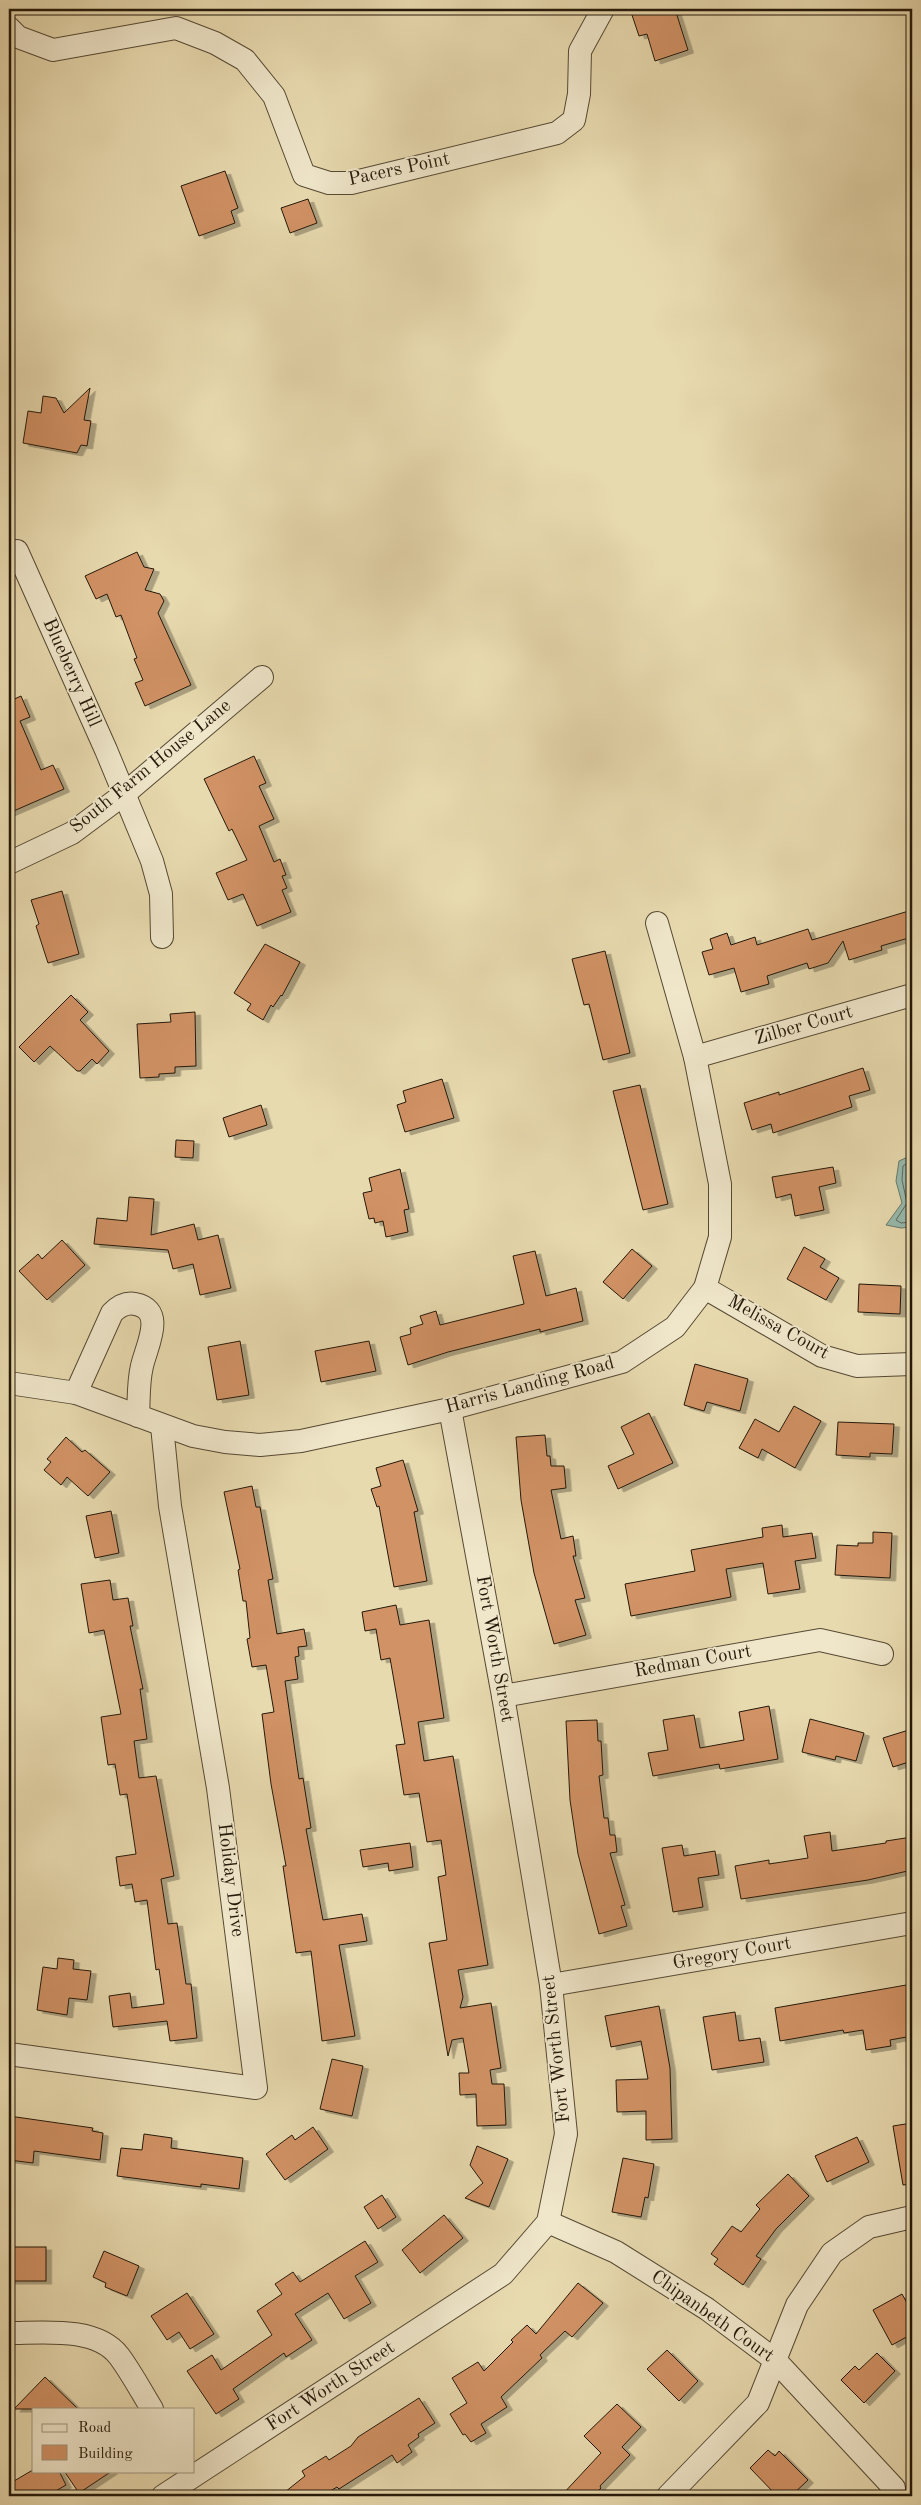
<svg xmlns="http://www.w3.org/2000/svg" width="921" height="2505" font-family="'Old Standard TT',serif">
	<defs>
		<filter id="shadow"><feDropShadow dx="5.5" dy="3" stdDeviation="0" flood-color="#0004"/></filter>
	</defs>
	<rect width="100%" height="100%" fill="#e8daaf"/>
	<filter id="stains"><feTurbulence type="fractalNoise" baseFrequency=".004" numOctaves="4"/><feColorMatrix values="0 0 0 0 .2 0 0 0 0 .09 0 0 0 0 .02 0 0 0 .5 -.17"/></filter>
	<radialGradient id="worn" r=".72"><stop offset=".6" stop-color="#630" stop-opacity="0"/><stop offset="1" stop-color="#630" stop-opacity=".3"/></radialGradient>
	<!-- water -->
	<polygon fill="#97baad" stroke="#697a6c" points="912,1155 912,1227 901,1228 886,1225 902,1203 896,1181 899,1161"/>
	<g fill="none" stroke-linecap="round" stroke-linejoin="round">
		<!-- shore -->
		<polyline stroke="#5e6a5c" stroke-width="1" points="912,1160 903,1166 902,1180 907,1203 896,1220 901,1223 912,1222"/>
	</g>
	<!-- building -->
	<g fill="#d19265" stroke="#24190a" filter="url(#shadow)">
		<polygon points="630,9 675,9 688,50 655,61 647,34 639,36"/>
		<polygon points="225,171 238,208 231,211 235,223 199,236 181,186"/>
		<polygon points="308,199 317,223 290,233 281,208"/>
		<polygon points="90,388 84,420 91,421 87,446 81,445 77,453 23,443 28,411 41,413 43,396 56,398 64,413"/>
		<polygon points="137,552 144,567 154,569 145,590 160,594 164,601 158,613 191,685 145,706 135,683 143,680 134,659 137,658 121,615 116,617 107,594 96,599 85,576"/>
		<polygon points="21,696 30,717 20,721 41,770 53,765 64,789 9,813 9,697 10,701"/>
		<polygon points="254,756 266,783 259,786 274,819 259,826 274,862 280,859 286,875 282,876 287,888 282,890 291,912 257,926 243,894 228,900 216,873 247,860 232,829 229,831 204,779"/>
		<polygon points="62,891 79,954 48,963 36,926 39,924 31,900"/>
		<polygon points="912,910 912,937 881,946 882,950 849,960 843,941 828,963 809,969 807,963 767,976 769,984 741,992 734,968 709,975 702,952 713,949 710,939 727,933 731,945 755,937 757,945 808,929 812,940"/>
		<polygon points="265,944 300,962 282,996 281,995 273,1007 271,1005 263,1020 247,1010 251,1004 234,993"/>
		<polygon points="605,951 630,1053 603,1060 589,1004 584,1005 572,959"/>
		<polygon points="71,995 88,1012 80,1020 109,1051 97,1064 92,1059 80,1071 77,1071 50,1046 34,1062 19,1047"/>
		<polygon points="195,1012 196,1066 175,1067 175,1073 159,1074 159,1077 140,1078 137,1024 171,1022 170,1014"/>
		<polygon points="863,1068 870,1090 849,1096 852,1107 773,1133 771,1124 752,1130 744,1103 779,1092 779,1095"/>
		<polygon points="442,1079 454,1118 405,1132 397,1105 406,1102 403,1091"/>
		<polygon points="640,1085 668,1204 643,1210 613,1091"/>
		<polygon points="261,1105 267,1125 229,1137 223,1118"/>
		<polygon points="176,1140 194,1141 193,1158 175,1157"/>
		<polygon points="833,1167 836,1183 819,1187 824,1210 795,1216 791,1194 776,1198 772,1177"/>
		<polygon points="400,1169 409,1209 404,1210 408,1232 386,1237 383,1221 375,1223 374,1218 369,1219 363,1193 372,1191 369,1178"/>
		<polygon points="129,1197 154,1199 151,1235 194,1224 198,1240 218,1235 231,1288 200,1295 193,1264 173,1269 168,1250 94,1244 97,1218 127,1221"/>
		<polygon points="62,1240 85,1265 47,1300 19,1271 38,1254 42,1259"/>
		<polygon points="804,1247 825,1259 820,1267 839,1278 826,1300 787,1279"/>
		<polygon points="632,1249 652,1266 623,1299 603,1282"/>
		<polygon points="535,1251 546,1296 576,1288 583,1321 540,1332 540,1329 448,1352 408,1365 400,1337 411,1334 410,1328 423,1324 420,1316 436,1311 440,1325 524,1304 513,1256"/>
		<polygon points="859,1284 901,1286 900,1314 858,1312"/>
		<polygon points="240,1341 249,1395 217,1400 208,1347"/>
		<polygon points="369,1341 376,1371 321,1382 315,1351"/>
		<polygon points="695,1364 748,1379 740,1411 707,1402 704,1411 684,1405"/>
		<polygon points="794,1406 821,1421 795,1468 762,1449 758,1458 739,1448 755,1419 779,1432"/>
		<polygon points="649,1413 673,1463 618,1489 608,1466 634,1454 621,1427"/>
		<polygon points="838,1422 894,1424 892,1454 870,1453 870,1457 836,1455"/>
		<polygon points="545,1435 547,1456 550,1456 551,1466 564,1466 566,1488 551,1490 561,1539 573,1536 576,1556 573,1556 585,1598 575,1600 586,1635 554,1644 534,1573 521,1500 516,1437"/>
		<polygon points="66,1437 82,1452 85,1450 110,1472 88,1496 67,1477 61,1485 44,1470 51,1462 47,1459"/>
		<polygon points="403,1460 418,1511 414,1512 427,1581 394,1587 379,1506 377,1507 371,1489 381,1486 376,1468"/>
		<polygon points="252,1486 256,1507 260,1507 273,1579 268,1580 277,1634 304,1629 307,1646 298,1647 299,1656 295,1657 298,1679 285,1681 299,1779 303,1778 311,1828 306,1829 323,1920 362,1914 367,1941 339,1945 355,2036 322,2041 311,1951 296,1953 283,1866 286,1866 271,1784 262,1714 274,1712 266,1665 252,1667 247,1639 250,1638 246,1601 243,1601 238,1570 240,1569 224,1492"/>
		<polygon points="111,1511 119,1553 95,1558 86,1516"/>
		<polygon points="782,1525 783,1537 812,1533 816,1558 795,1561 800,1589 768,1594 763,1563 726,1569 731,1597 631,1616 625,1584 695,1571 691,1550 763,1537 762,1528"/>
		<polygon points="873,1532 892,1533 890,1578 835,1575 837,1545 858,1546 858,1543 873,1543"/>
		<polygon points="110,1580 113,1600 128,1598 133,1626 130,1626 143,1689 140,1689 147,1739 134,1741 139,1778 156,1776 174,1876 161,1879 168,1924 177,1923 186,1984 191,1984 197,2038 170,2041 167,2021 113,2027 109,1996 130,1993 132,2008 164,2004 159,1969 156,1970 147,1900 135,1902 132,1884 120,1886 116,1857 136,1854 127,1794 120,1795 115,1764 108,1765 101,1717 121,1714 104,1630 89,1633 81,1584"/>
		<polygon points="396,1605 400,1625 429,1620 444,1718 418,1722 424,1761 453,1756 488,1965 458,1970 463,1997 460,2008 491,2003 501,2068 490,2070 492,2084 504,2084 506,2125 477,2126 476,2094 460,2095 459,2073 469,2073 463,2038 452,2040 448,2056 429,1943 447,1940 438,1877 446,1875 441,1840 427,1842 419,1793 404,1795 396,1745 405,1744 390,1658 381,1660 376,1629 365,1631 362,1612"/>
		<polygon points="769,1706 778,1759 720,1769 719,1764 653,1776 648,1753 668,1750 663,1720 694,1715 700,1748 744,1740 739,1712"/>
		<polygon points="810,1719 864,1733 856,1761 836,1756 835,1760 802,1752"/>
		<polygon points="597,1720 598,1741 601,1741 603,1775 599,1776 604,1818 608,1818 610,1835 615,1835 617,1852 610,1853 625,1905 621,1906 627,1926 599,1934 578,1854 570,1800 566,1721"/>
		<polygon points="912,1729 912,1761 893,1767 883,1738"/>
		<polygon points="830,1832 832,1851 886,1843 886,1841 912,1837 912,1870 868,1880 741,1899 735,1866 769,1860 769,1864 808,1858 804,1836"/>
		<polygon points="410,1843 413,1867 389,1871 388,1863 363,1867 360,1850"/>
		<polygon points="682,1845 684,1856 715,1851 719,1875 698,1878 703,1907 673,1912 662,1848"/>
		<polygon points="58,1958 74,1960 73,1969 91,1971 87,2000 69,1998 67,2015 37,2010 43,1967 57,1969"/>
		<polygon points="912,1984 912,2036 890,2040 891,2046 866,2050 863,2030 844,2033 843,2030 780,2041 775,2008"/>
		<polygon points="659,2006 670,2068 672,2139 646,2140 646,2111 617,2112 616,2080 648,2079 641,2041 611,2047 605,2016"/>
		<polygon points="735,2012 739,2041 760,2038 764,2062 712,2070 703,2017"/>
		<polygon points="332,2059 363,2066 352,2116 320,2109"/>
		<polygon points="9,2116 93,2128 92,2131 103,2133 100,2160 34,2151 33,2163 9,2160"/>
		<polygon points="912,2123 912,2184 903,2185 893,2126"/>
		<polygon points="313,2127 328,2149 285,2180 266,2154 292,2135 295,2140"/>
		<polygon points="144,2134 172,2138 171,2148 243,2158 239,2189 201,2184 201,2187 117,2176 121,2148 142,2150"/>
		<polygon points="857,2137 869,2162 827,2182 815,2156"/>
		<polygon points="477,2146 508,2159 489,2207 465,2198 483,2183 470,2165"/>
		<polygon points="623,2158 654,2164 648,2198 645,2197 641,2217 612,2212"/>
		<polygon points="788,2174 809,2196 776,2229 756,2256 761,2259 743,2285 714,2264 718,2259 711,2254 732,2226 741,2232 760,2209 756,2205"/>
		<polygon points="382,2195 396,2217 378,2229 364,2207"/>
		<polygon points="444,2215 463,2238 420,2273 402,2250"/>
		<polygon points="365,2241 378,2262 355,2276 371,2303 344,2319 328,2293 295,2314 312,2340 286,2357 284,2353 233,2389 239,2399 216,2414 187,2371 212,2355 221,2370 272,2335 257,2311 282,2294 275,2284 293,2272 300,2282"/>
		<rect x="9" y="2247" width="37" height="34"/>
		<polygon points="104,2251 139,2266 127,2296 105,2287 106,2283 93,2277"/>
		<polygon points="578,2283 603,2303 572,2337 565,2331 540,2355 542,2358 501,2397 507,2407 481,2424 486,2433 471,2442 465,2434 463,2435 450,2414 467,2403 452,2378 478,2362 484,2371 513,2342 511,2340 527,2325 536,2334"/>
		<polygon points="187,2293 214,2334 190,2349 179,2332 167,2340 151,2316"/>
		<polygon points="902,2294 912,2312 912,2334 892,2345 873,2310"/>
		<polygon points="667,2350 698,2381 679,2401 647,2369"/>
		<polygon points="877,2353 895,2371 864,2403 841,2380 855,2366 859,2370"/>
		<polygon points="45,2377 78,2409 14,2409"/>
		<polygon points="419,2398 435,2423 418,2434 419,2437 408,2445 412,2452 397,2463 392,2455 339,2489 337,2487 322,2496 280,2496 305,2476 302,2471 326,2456 329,2460 351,2446 358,2437"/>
		<polygon points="617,2404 641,2427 622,2447 630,2455 600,2486 601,2488 593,2496 561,2496 601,2453 584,2436"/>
		<polygon points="768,2450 775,2456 779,2451 808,2480 791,2496 777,2496 750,2468"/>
		<polygon points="31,2471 59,2471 66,2485 47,2496 9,2496 9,2484"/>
		<polygon points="64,2471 112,2471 79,2493"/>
	</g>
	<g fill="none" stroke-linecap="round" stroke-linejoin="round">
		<!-- minor casing -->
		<g stroke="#554933" stroke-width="24">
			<g id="minor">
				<polyline points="9,28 18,37 53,50 176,28 215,43 245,60 274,96 304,175 329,183 351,183 557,133 574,120 579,94 580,51 603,9"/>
				<polyline points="17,551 106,750 152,861 161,894 162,937"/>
				<polyline points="9,863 72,833 123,795 262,677"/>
				<polyline points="695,1057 912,995"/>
				<polyline points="705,1288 822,1356 857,1366 912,1364"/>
				<polyline points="9,1383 76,1393 193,1436 225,1442 260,1445 301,1441 450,1409 622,1362 675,1327 705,1288 720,1237 720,1184 695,1057 657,923"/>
				<path d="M76 1393 112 1313C118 1307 125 1302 135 1304 167 1310 146 1347 142 1366 138 1382 139 1400 138 1416"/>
				<polyline points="503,1696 820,1640 882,1654"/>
				<polyline points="551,1985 912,1923"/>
				<polyline points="9,2054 256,2088 218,1788 170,1506 162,1426"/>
				<polyline points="548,2222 616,2252 707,2309 775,2360 894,2488"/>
				<path d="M9 2333C42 2333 96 2326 119 2356 131 2372 141 2391 152 2409"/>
				<polyline points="163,2496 503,2274 548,2222 566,2134 551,1985 503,1696 450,1409"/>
				<polyline points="668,2496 758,2403 797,2305 832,2253 869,2227 912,2217"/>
			</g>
		</g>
		<!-- minor -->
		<use href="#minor" stroke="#f0e7cb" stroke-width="22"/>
	</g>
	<g text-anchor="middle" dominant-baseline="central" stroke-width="4" stroke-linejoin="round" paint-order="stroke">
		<!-- street labels -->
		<g font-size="19" fill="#24190a" stroke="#f0e7cb">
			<text transform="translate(399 170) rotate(-12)">Pacers Point</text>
			<text transform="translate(71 673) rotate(66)">Blueberry Hill</text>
			<text transform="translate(151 767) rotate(-39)">South Farm House Lane</text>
			<text transform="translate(804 1026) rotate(-16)">Zilber Court</text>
			<text transform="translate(778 1328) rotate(29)">Melissa Court</text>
			<text transform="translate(530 1386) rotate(-15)">Harris Landing Road</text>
			<text transform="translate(494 1649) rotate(80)">Fort Worth Street</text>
			<text transform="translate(693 1662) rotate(-10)">Redman Court</text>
			<text transform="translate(230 1880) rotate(83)">Holiday Drive</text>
			<text transform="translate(732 1954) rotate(-10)">Gregory Court</text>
			<text transform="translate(557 2049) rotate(-96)">Fort Worth Street</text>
			<text transform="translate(712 2317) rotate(35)">Chipanbeth Court</text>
			<text transform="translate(331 2387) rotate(-33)">Fort Worth Street</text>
		</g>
	</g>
	<!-- margin -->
	<rect width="921" height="2505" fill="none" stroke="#e8daaf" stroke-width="30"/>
	<rect x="10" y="10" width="901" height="2485" fill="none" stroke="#24190a" stroke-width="2.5"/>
	<rect x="15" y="15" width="891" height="2475" fill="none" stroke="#24190a"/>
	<!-- legend -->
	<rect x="32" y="2408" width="162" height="65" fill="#f0e7cb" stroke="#9e957e"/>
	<rect x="42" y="2424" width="25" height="8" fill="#f0e7cb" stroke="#9e957e"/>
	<text x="78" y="2432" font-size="15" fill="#24190a">Road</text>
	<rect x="42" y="2445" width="25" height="15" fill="#d19265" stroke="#9e957e"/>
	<text x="78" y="2458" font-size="15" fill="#24190a">Building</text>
	<rect width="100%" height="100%" filter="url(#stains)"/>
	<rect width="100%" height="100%" fill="url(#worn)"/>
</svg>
